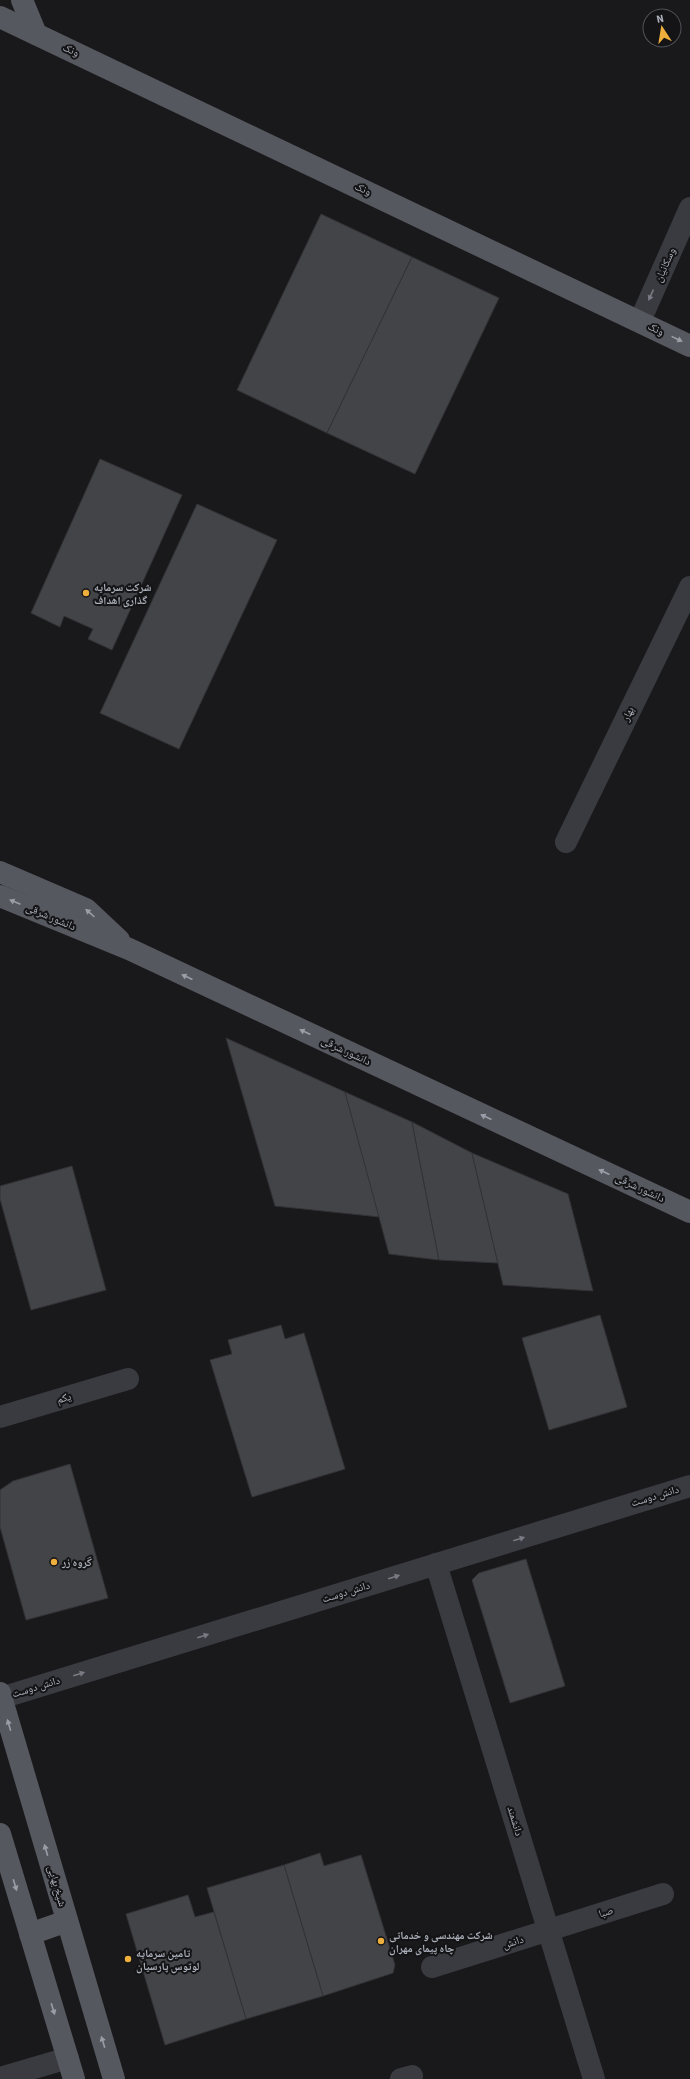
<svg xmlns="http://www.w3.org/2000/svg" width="690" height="2079" font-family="'Source Sans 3','Noto Naskh Arabic',sans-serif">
	<rect width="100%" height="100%" fill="#19191b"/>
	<!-- building -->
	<g fill="#434448" stroke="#333337">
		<polygon points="321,214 412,257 327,433 237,390"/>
		<polygon points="412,257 499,298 415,474 327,433"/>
		<polygon points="100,459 182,495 112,650 88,639 93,629 64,616 60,627 31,613"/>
		<polygon points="197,504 277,540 179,749 100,713"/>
		<polygon points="226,1038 345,1092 380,1217 275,1206"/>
		<polygon points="345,1092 412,1122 439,1260 389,1254"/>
		<polygon points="412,1122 472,1153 498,1263 439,1260"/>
		<polygon points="472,1153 568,1194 593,1291 503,1285"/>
		<polygon points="72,1166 106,1290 31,1310 0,1199 0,1186"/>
		<polygon points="600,1315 627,1407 549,1430 522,1338"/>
		<polygon points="281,1325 285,1339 304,1333 345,1469 252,1497 210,1360 232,1354 228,1340"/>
		<polygon points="70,1464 108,1598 26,1620 0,1527 0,1490 13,1481"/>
		<polygon points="526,1559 565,1686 510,1703 472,1580 479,1573"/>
		<polygon points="320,1853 324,1866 361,1855 395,1965 393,1973 323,1996 284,1865"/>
		<polygon points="284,1865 323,1996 246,2019 207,1888"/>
		<polygon points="188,1895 195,1917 214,1912 246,2019 165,2045 126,1914"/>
	</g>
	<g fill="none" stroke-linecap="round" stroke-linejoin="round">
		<!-- minor -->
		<g stroke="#3a3b40" stroke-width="22">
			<polyline points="640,321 690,208"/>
			<polyline points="566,842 690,587"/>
			<polyline points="0,1417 128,1379"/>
			<polyline points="436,1564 594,2079"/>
			<polyline points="1,1698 690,1486"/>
			<polyline points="432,1967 663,1894"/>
			<polyline points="0,2078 68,2058"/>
			<polyline points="401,2079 412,2076"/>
		</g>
		<!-- major -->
		<g stroke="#56585f" stroke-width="22">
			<polyline points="22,0 36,34"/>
			<polyline points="0,17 690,346"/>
			<polyline points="0,872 86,909 119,940"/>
			<polyline points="0,896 129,949 690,1212"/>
			<polyline points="0,1693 114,2079"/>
			<polyline points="0,1834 74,2079"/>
			<polyline points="30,1934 67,1921"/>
		</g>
	</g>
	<!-- one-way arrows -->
	<defs><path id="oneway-solid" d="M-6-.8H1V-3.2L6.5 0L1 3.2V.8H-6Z"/></defs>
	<g fill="#787b83">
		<use href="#oneway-solid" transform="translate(651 295) rotate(114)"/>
		<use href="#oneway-solid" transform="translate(519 1539) rotate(-17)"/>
		<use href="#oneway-solid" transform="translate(394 1577) rotate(-17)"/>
		<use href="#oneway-solid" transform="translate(203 1636) rotate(-17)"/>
		<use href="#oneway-solid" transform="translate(79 1674) rotate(-17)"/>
	</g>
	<g fill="#9a9ea8">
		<use href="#oneway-solid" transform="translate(677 339) rotate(26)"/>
		<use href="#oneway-solid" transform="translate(15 902) rotate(-157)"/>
		<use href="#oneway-solid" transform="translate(90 913) rotate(-138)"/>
		<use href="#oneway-solid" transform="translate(187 977) rotate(-155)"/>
		<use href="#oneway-solid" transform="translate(305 1032) rotate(-155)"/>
		<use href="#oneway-solid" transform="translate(486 1117) rotate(-155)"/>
		<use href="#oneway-solid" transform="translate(604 1172) rotate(-155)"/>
		<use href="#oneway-solid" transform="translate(9 1725) rotate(-106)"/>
		<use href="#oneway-solid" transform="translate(46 1850) rotate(-106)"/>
		<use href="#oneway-solid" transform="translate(15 1885) rotate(73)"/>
		<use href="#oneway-solid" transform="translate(53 2009) rotate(73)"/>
		<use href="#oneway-solid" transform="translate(103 2042) rotate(-107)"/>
	</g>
	<!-- markers -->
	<g fill="#efaf3d" stroke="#141416" stroke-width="1.5">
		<circle cx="86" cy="593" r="4"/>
		<circle cx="54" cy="1562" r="4"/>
		<circle cx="381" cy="1941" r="4"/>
		<circle cx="128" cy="1959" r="4"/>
	</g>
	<g text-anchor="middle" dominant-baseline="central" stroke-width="4" stroke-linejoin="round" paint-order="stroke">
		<!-- street labels -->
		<g font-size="11" fill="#abb0ba" stroke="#141416">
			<text transform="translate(71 50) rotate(25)">ونک</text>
			<text transform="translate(363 189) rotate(25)">ونک</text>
			<text transform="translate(665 265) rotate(-66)">وسکانیان</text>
			<text transform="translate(656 329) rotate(26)">ونک</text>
			<text transform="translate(628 714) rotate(-64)">بهار</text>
			<text transform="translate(51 917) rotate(23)">دانشور شرقی</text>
			<text transform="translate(346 1051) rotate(25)">دانشور شرقی</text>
			<text transform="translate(640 1188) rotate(25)">دانشور شرقی</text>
			<text transform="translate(64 1398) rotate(-16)">یکم</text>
			<text transform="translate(655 1496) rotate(-17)">دانش دوست</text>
			<text transform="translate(346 1592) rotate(-17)">دانش دوست</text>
			<text transform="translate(36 1687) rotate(-17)">دانش دوست</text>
			<text transform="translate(515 1821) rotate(73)">دانشمند</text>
			<text transform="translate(57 1886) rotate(74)">شیخ بهایی</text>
			<text transform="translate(606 1912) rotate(-18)">صبا</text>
			<text transform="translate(513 1942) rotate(-18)">دانش</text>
		</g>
		<!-- poi labels -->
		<g font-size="11" font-weight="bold" fill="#abb0ba" stroke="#141416" text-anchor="start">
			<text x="94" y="587">شرکت سرمایه<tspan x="94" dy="13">گذاری اهداف</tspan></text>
			<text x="62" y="1562">گروه زر</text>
			<text x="389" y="1935">شرکت مهندسی و خدماتی<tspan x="389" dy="13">چاه پیمای مهران</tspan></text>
			<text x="136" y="1953">تامین سرمایه<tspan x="136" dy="13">لوتوس پارسیان</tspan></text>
		</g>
	</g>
	<!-- north arrow -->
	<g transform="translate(662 28) rotate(348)"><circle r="19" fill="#141416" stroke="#505258"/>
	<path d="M0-3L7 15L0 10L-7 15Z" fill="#efaf3d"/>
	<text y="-6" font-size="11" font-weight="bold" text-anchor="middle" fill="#abb0ba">N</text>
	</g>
</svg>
